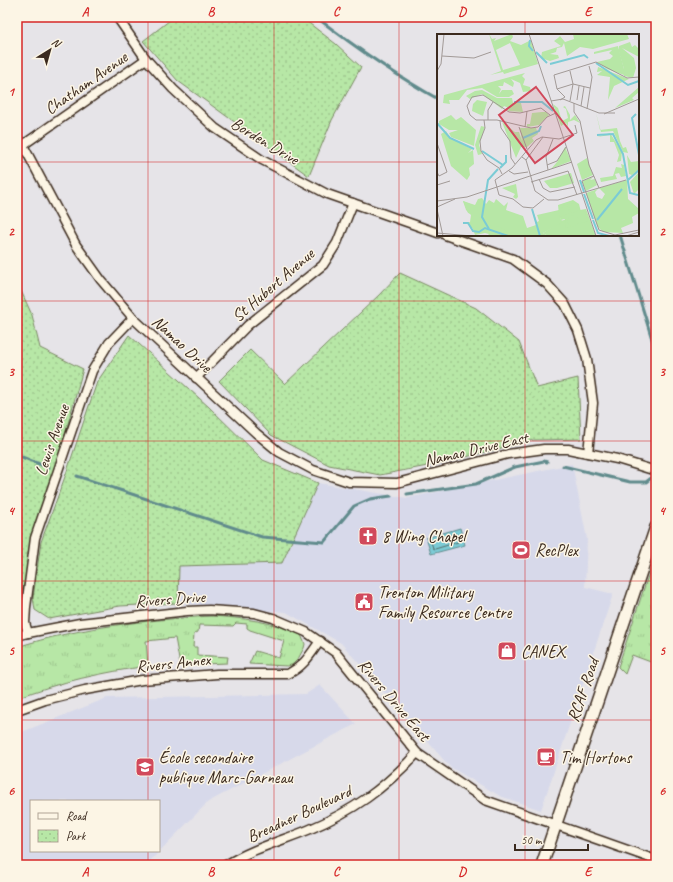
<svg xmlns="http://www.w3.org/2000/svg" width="673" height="882" font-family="Caveat,sans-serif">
	<defs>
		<pattern id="grass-tufts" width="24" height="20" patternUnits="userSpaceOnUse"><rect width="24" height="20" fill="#b7e7a6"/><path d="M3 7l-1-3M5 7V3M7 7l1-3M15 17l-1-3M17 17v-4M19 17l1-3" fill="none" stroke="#9ec68e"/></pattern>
		<pattern id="park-dots" width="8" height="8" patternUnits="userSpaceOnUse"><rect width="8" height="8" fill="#b7e7a6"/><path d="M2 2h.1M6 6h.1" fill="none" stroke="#9ec68e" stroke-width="1.8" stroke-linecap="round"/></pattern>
	</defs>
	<rect width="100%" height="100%" fill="#e6e4e8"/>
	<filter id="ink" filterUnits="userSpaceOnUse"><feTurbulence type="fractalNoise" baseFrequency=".025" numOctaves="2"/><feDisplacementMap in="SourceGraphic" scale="8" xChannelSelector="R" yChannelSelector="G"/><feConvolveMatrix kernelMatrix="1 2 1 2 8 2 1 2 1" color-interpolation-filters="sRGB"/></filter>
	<g filter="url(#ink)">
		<!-- built -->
		<g fill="#d7d9ea" fill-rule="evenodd">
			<polygon points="572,464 587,539 585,587 613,594 541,810 500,796 450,767 341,643 286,612 178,603 179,566 282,563 318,483 407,498"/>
			<path d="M320 685 356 724 208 802 146 865H17V734L107 698 306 694ZM31 801H159V851H31Z"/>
		</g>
		<!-- grass -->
		<g fill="url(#grass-tufts)" stroke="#798862">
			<polygon points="656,552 656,664 632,655 625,674 618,667"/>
			<path d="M211 616C242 618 273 621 301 635L305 644 304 648 298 659 292 665 287 666 249 664 255 651 279 658 284 641 250 630 247 628V624L236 623 233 626 199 625 198 632 194 634 193 647H197V655L228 657 227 663 180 665 175 638 146 641 148 666C104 672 59 682 17 698V647C80 627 146 620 211 616Z"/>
		</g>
		<!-- park -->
		<g fill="url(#park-dots)" stroke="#798862">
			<polygon points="174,17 301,17 336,44 361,67 332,120 309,176 178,81 143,41"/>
			<polygon points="400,273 476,308 519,342 537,388 578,378 581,439 533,440 438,464 380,475 329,465 271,435 219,381 250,350 285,384 379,295"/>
			<polygon points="17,282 32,315 40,348 83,369 18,606 17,605"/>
			<polygon points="129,335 209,407 263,460 318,483 282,563 179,566 178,603 120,606 49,619 35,610 33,598 41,542 66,474 97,382"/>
		</g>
		<!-- water -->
		<polygon fill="#7bcbd5" stroke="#618b8c" points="460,528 465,545 431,554 426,538"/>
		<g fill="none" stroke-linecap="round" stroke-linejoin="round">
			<!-- shore -->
			<polygon stroke="#556a67" stroke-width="1" points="456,534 459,540 458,542 435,549 433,548 431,542 432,540"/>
			<!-- stream -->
			<g stroke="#618b8c" stroke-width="3">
				<path d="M316 17C355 47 395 75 438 99"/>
				<polyline points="620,235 656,352"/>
				<polyline points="17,455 49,468"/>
				<polyline points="563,466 630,482 646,482 655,475 656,466"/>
				<polyline points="77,476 262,537 324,542 354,506 370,499 391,496"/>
				<polyline points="407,494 476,484 515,467 544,461 547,462"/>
			</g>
			<!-- street casing -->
			<g stroke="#3b2a1e" stroke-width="11">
				<g id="street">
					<polyline points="117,17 146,59 173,89 215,128 262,160 327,194 438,233"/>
					<polyline points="17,138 23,145 76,245 101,280 133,318 256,433 279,452 313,470 349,482 397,483 508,454 544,449 568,449 617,459 656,471"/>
					<polyline points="23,145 146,59"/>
					<polyline points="445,235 513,259 547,284 565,304 578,330 587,359 593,403 588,453"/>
					<polyline points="196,378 248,325 323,265 337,243 353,203"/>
					<polyline points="28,633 25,623 26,607 35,538 92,371 109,343 133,318"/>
					<polyline points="17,636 28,633 80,623 187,611 209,610 254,613 273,618 306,632 336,653 417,753 485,800 656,860"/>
					<path d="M17 710 45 700 85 690 142 680 217 674H288C304 666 310 655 320 641"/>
					<path d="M226 865C251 849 281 841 308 830 353 811 384 789 417 753"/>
				</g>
			</g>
			<!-- secondary casing -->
			<g stroke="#3b2a1e" stroke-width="14">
				<polyline id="secondary" points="542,865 656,527"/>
			</g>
			<!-- street -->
			<use href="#street" stroke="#fcf5e5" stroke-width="8"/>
			<!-- secondary -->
			<use href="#secondary" stroke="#fcf5e5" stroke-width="11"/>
		</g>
	</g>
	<!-- grid -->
	<path fill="none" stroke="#d62828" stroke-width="1" stroke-opacity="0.55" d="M148 17V801M274 17V865M399 17V865M525 17V35M17 162H438M638 162H656M525 235V865M17 301H656M17 441H656M17 581H656M17 720H656M148 851V865"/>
	<!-- icons -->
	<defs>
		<g id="church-square" transform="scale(1)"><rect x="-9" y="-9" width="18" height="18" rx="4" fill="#d1495b" stroke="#fcf5e5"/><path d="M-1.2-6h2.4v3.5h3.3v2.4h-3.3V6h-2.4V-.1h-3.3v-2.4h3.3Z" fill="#fff"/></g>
		<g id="stadium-square" transform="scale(1)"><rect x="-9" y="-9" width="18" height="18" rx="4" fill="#d1495b" stroke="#fcf5e5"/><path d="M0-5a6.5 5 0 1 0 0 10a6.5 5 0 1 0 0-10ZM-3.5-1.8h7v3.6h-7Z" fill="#fff"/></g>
		<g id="civic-square" transform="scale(1)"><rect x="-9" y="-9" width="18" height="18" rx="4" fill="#d1495b" stroke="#fcf5e5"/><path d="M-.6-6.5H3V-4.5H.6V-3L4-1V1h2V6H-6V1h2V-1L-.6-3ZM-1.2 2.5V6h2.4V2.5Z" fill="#fff"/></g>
		<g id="shop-square" transform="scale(1)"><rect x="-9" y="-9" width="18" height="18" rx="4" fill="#d1495b" stroke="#fcf5e5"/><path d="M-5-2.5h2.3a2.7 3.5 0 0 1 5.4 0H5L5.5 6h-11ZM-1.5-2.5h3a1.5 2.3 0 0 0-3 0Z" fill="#fff"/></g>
		<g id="cafe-square" transform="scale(1)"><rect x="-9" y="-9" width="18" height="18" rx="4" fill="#d1495b" stroke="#fcf5e5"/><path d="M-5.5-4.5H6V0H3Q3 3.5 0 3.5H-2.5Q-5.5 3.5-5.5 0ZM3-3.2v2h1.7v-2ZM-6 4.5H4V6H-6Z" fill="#fff"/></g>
		<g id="school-square" transform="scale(1)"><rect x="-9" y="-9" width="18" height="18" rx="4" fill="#d1495b" stroke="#fcf5e5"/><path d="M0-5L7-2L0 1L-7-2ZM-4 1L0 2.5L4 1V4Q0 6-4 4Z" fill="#fff"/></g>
	</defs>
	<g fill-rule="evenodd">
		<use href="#church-square" x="368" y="536"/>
		<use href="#stadium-square" x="521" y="550"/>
		<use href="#civic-square" x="364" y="602"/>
		<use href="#shop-square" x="507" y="651"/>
		<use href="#cafe-square" x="546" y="757"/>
		<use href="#school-square" x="145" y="767"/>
	</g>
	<g text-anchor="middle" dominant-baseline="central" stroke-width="3" stroke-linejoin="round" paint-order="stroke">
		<!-- street labels -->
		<g font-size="17" fill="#3b2a1e" stroke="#fcf5e5">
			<text transform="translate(86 83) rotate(-35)">Chatham Avenue</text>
			<text transform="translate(265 141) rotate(31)">Borden Drive</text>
			<text transform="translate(273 285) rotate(-41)">St Hubert Avenue</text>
			<text transform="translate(182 344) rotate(43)">Namao Drive</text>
			<text transform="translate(52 440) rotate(-71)">Lewis Avenue</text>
			<text transform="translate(476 449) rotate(-13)">Namao Drive East</text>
			<text transform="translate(170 599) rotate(-4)">Rivers Drive</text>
			<text transform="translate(173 663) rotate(-6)">Rivers Annex</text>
			<text transform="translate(583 690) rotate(-71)">RCAF Road</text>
			<text transform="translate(394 700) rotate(50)">Rivers Drive East</text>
			<text transform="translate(299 814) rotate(-25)">Breadner Boulevard</text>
		</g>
		<!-- poi labels -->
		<g font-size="17" fill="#3b2a1e" stroke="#fcf5e5" text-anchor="start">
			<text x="382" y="536">8 Wing Chapel</text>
			<text x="535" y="550">RecPlex</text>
			<text x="378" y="592">Trenton Military<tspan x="378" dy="20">Family Resource Centre</tspan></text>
			<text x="521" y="651">CANEX</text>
			<text x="159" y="757">École secondaire<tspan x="159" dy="20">publique Marc-Garneau</tspan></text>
			<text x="560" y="757">Tim Hortons</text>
		</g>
	</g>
	<!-- overview -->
	<g transform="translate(437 34)">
		<rect width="202" height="202" fill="#e6e4e8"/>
		<path d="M181 12 187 35V41L170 35 160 28 173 25 176 22 172 19 175 16 157 20V18ZM116 70 121 74 125 87 131 84 129 75 126 73 128 72 133 81V86L138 81 143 89 137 86 131 88V93L129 89 124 92ZM159 79 163 96 180 94 183 107 186 114 189 113 191 119 186 118 176 97 164 98ZM173 99 185 118 184 127 180 128 182 121 177 108H173V101L160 103ZM190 121 194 128 202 127V135L195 141 192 140ZM150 124 156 141 145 146 140 130ZM184 130 187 131 189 142 184 143 182 139 178 140 180 145 164 148 163 144 176 142 179 133 185 134ZM202 138V155L197 160 193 148ZM156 143 153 146 158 145 160 151 149 157 145 147ZM190 146 191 165 202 175V179L195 183 196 189 184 194 186 199 166 198 160 192 149 159 161 155 158 158 160 163 165 165 168 160 162 154ZM149 175 159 202H111L106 199 143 176Z" fill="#b7e7a6"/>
		<path d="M52 0 55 5 59 4 57 7 75 0 76 3 73 7 84 11 94 6 101 30 67 40 66 38 53 41 64 37ZM73 9 83 31 66 36 59 16ZM136 0H190L192 5 156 15 143 13 130 22 127 9 125 13 120 14 119 18 113 20 121 21 122 24 113 27 104 24 105 18 124 12 117 7 121 4 123 2 128 8 137 5ZM193 8 195 13 198 11 202 15V23L185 14 197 24 199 34 196 44 187 42V35L182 18V12ZM161 33 192 45 177 52 171 66 173 43 160 41 165 37 160 38ZM88 39 85 42 88 45 86 51 93 53 94 57 86 58 83 49 74 45 77 49 76 53 67 48 66 52H61L64 55 62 60 65 56H75L77 60 72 63H60L45 54 30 56 22 66H12L13 70 6 69 7 61ZM202 53V58L195 64 197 66 178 74ZM14 81 19 86 24 83 39 96 37 112 14 103 12 99 21 96H12L2 90V87ZM9 97 13 104 35 115 31 119 36 116 37 130 32 134 33 141 30 146 14 132 4 100ZM128 113 134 127 114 135 120 128ZM45 164 49 170 52 166 57 169 59 165 67 172 71 168 69 176 86 182 90 194 99 191 95 174 100 188 102 187 100 181 122 176 124 186 128 187 106 199 111 202H50L52 200 48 199 38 201 35 192 28 189 33 188 34 181 29 176 26 167 38 171 41 165Z" fill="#b7e7a6" fill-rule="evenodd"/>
		<path d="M26 167 38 172 45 184 31 179ZM32 189 63 193 77 202 40 197 32 192Z" fill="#b7e7a6"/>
		<path d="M45 56 60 64H75L76 69H84L86 78 71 77 72 74 67 72 65 75 45 60 33 65 29 62 38 57ZM40 66 50 68 46 82 35 77 36 70ZM105 78H109L112 81 102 91 90 93V90H93L95 79ZM65 88 78 98H82L85 107 83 94H99L101 100 95 104 97 107 90 113H84L79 124ZM44 92 48 93 42 111 45 120 41 121 38 111ZM134 139 137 149 120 154H113L107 147ZM79 150 81 163 79 165 76 163 78 160 65 154ZM136 166 142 170 144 178 148 177 151 187 129 194 128 185 124 186 122 181 121 171Z" fill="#b7e7a6"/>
		<path d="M138 169 143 176 135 179 130 170ZM129 170 133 179 123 183V175ZM130.5 187a5.5 5.5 0 1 1 11 0a5.5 5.5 0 1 1-11 0Z" fill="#b7e7a6"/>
		<path fill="none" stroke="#7bcbd5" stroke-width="2" d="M93 6 92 12 96 17M99 18 110 29M159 29 191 51 202 47M113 30 147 21 151 24M77 68H105L116 77M199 80 195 84 202 121M0 89 13 104 37 115M160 101 176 100 186 120 193 159 201 161M86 104 102 97 104 92M45 117 66 131M63 134 69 128V121M143 146 147 158M191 146 202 136M147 160 156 185M95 175 103 202M156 186 161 199 172 202M160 186 185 155M26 189H31L36 197 42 198 48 194 71 202M52 195 45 183 51 146 61 135"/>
		<path fill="none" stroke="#a29a97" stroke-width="1" d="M92 0 159 202M5 22 37 24 54 18M159 28 190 44 202 43M0 37 4 30 7 0M120 55 136 50 153 54M123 66 128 63 120 55 117 41 159 28M140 66 142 52M114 67 126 65 162 79H178M133 67 136 50 133 37M137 69V78L143 87 152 131 162 154M144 72 147 53M150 75 155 43 152 32M167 80 202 65M113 81 104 74 83 79 72 78 46 61 35 63 30 72 33 81 39 86H60L94 94 101 93 110 83 119 79M47 86 48 94 43 107 44 117 50 126 62 134 65 140M51 86V76L56 68M63 87 64 94 73 107 74 124 78 130M82 93 90 115M88 93 90 77M0 109 10 138 2 142 0 138M85 123 89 126 98 157 111 166H121L189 146M89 126 106 103M110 131 120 127 129 113M111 136 109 123 116 105M72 137 77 140 91 138M157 142 145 147 162 196 178 201 202 196M102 145 106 154 113 158 138 153M94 148 131 137 140 161M0 151 13 147M107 165 96 174 86 173 76 165 62 161 58 146 75 134 99 106 105 103 122 105 140 99 138 91M0 167 30 163 135 128M0 173 18 165M0 175 6 202M0 199 35 202M189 202 202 198"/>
		<path fill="#d1495b" fill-opacity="0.15" stroke="#d1495b" stroke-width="2" d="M99 53 136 101 98 129 62 81Z"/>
		<rect width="202" height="202" fill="none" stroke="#3b2a1e" stroke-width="2"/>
	</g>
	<!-- margin -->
	<rect width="673" height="882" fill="none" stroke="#fcf5e5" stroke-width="44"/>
	<!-- legend -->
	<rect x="30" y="800" width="130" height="52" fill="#fcf5e5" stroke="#afa495"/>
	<rect x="38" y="813" width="20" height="6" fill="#fcf5e5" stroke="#afa495"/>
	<text x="66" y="820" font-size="12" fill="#3b2a1e">Road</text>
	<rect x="38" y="830" width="20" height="12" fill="url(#park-dots)" stroke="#afa495"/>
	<text x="66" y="840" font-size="12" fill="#3b2a1e">Park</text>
	<!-- north arrow -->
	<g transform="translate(50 50) rotate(37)" stroke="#fcf5e5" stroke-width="3" paint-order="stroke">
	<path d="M0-3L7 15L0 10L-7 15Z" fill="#3b2a1e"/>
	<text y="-6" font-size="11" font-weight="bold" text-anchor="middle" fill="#3b2a1e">N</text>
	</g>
	<!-- scale -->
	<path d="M515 844v6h73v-6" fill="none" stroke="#3b2a1e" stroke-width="2"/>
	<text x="521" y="844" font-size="12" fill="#3b2a1e" stroke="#fcf5e5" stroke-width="3" paint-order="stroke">50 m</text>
	<rect x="22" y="22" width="629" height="838" fill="none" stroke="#d62828" stroke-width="1.5"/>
	<g font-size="13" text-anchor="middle" font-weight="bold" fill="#d62828">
		<text x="85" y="16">A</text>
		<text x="211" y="16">B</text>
		<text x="336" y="16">C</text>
		<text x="462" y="16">D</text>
		<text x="588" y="16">E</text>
		<text x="11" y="96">1</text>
		<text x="662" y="96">1</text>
		<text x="11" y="236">2</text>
		<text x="662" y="236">2</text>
		<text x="11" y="376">3</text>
		<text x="662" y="376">3</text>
		<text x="11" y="515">4</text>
		<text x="662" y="515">4</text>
		<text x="11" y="655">5</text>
		<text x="662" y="655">5</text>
		<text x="11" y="795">6</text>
		<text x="662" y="795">6</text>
		<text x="85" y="876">A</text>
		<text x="211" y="876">B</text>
		<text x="336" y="876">C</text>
		<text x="462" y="876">D</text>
		<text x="588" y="876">E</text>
	</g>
</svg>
